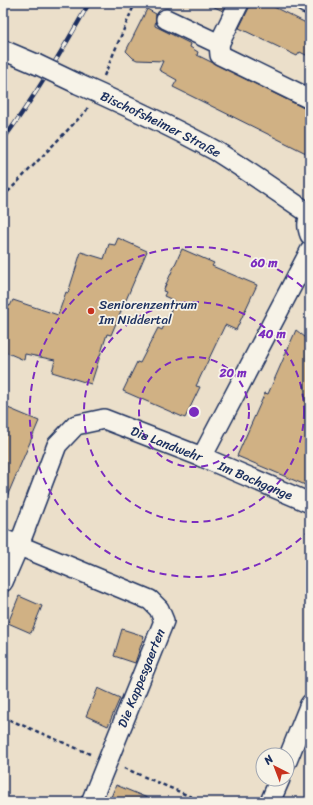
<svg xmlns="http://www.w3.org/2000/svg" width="313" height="805" font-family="Sriracha,sans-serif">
	<rect width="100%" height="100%" fill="#ebdfca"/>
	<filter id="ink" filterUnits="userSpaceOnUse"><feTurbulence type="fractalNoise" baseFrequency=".025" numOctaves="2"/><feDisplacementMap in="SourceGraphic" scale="8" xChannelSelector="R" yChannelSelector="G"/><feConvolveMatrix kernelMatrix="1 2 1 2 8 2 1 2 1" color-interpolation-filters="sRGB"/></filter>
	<g filter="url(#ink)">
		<!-- building -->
		<g fill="#d0b184" stroke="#1b2f5e">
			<polygon points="206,3 227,3 223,11"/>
			<polygon points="250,3 266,3 310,25 310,57 300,52 297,56 239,28 249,8"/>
			<polygon points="147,9 156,14 155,26 191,44 190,47 198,52 197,55 310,111 310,155 173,87 177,80 159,70 163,61 137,60 133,58 126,51"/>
			<polygon points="118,238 147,251 111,335 107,334 91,384 52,372 55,360 25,354 24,360 3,351 3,303 10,306 13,300 58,315 66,292 68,293 81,252 104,259 109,244 115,245"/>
			<polygon points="182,249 214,263 212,266 257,285 236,330 225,325 196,386 200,387 185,418 123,391 137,362 140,363 158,328 162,330 175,301 164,296 166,292 163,291"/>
			<polygon points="296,330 310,341 310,487 237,456 265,393 268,394"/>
			<polygon points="8,408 39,421 3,506 3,419"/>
			<polygon points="19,596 42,606 31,633 8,623"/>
			<polygon points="122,629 144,636 135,663 114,656"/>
			<polygon points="98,688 120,698 108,726 86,716"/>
			<polygon points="116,785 157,802 109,802"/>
		</g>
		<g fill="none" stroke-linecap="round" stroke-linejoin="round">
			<!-- minor casing -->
			<g stroke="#1b2f5e" stroke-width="22">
				<g id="minor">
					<polyline points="305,3 310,5"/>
					<polyline points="166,19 219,44 220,55 310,99"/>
					<polyline points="219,44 239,3"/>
					<polyline points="3,50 36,64"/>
					<path id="s1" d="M78 84C125 105 171 126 216 151 248 171 279 193 310 214"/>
					<path d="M310 215C307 223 307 227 310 235"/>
					<polyline points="202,457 310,251"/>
					<polyline points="3,539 150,600 159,609 164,621 91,802"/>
					<path id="s2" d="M3 582 19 545 57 445 76 425 104 419 202 457 310 503"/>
					<polyline points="287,761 310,704"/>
					<polyline points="270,802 280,779"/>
				</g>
			</g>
			<!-- path -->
			<g stroke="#1b2f5e" stroke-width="2.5" stroke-dasharray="4 3" stroke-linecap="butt">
				<polyline points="104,76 135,3"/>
				<polyline points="3,197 86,111 88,107"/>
				<polyline points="3,717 90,754"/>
				<polyline points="124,768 203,802"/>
			</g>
			<!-- minor -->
			<use href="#minor" stroke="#f7f3e8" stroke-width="19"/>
			<!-- rail casing -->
			<g stroke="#1b2f5e" stroke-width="4.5">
				<path id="rail" d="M3 140C35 96 63 50 89 3"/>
			</g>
			<!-- rail -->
			<use href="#rail" stroke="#f7f3e8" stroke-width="3" stroke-dasharray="9" stroke-linecap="butt"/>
			<!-- minor-bridge casing -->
			<g stroke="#1b2f5e" stroke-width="22" stroke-linecap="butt">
				<polyline id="minor-bridge" points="36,64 78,84"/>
			</g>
			<!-- minor-bridge -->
			<use href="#minor-bridge" stroke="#f7f3e8" stroke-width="19"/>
		</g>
	</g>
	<!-- distance rings -->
	<g fill="none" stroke="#7b2cbf" stroke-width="2" stroke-dasharray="7 5">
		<circle cx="194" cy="412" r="55"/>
		<circle cx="194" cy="412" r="110"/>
		<path d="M310 530A165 165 0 1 1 310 294"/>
	</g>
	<!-- markers -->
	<circle fill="#c8321e" stroke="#f7f3e8" stroke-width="1.5" cx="91" cy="311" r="4"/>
	<g text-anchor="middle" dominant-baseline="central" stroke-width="3.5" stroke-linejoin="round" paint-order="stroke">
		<!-- street labels -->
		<g font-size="13" fill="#1b2f5e" stroke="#f7f3e8">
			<text stroke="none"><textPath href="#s1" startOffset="92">Bischofsheimer Straße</textPath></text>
			<text stroke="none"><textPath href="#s2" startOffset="271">Die Landwehr</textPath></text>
			<text stroke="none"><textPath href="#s2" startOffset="367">Im Bachgange</textPath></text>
			<text transform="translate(141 678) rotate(-68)">Die Kappesgaerten</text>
		</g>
		<!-- poi labels -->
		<g font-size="13" fill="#1b2f5e" stroke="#f7f3e8" text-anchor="start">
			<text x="99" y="304">Seniorenzentrum<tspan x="99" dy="15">Im Niddertal</tspan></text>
		</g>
	</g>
	<circle cx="194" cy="412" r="6" fill="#7b2cbf" stroke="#f7f3e8" stroke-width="2"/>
	<g font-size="12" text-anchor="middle" font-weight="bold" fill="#7b2cbf" stroke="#f7f3e8" stroke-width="3.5" stroke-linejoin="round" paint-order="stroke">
		<text x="264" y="267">60 m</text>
		<text x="272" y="338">40 m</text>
		<text x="233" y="377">20 m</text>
	</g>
	<!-- margin -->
	<rect width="313" height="805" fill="none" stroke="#f7f3e8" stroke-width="16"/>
	<rect x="8" y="8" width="297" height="789" fill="none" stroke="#1b2f5e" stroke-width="1.5" filter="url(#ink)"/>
	<!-- north arrow -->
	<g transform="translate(275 767) rotate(318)"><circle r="19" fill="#f7f3e8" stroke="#9fa5b1"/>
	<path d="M0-3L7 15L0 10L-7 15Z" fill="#c8321e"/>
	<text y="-6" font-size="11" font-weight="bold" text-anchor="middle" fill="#1b2f5e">N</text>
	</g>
</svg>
